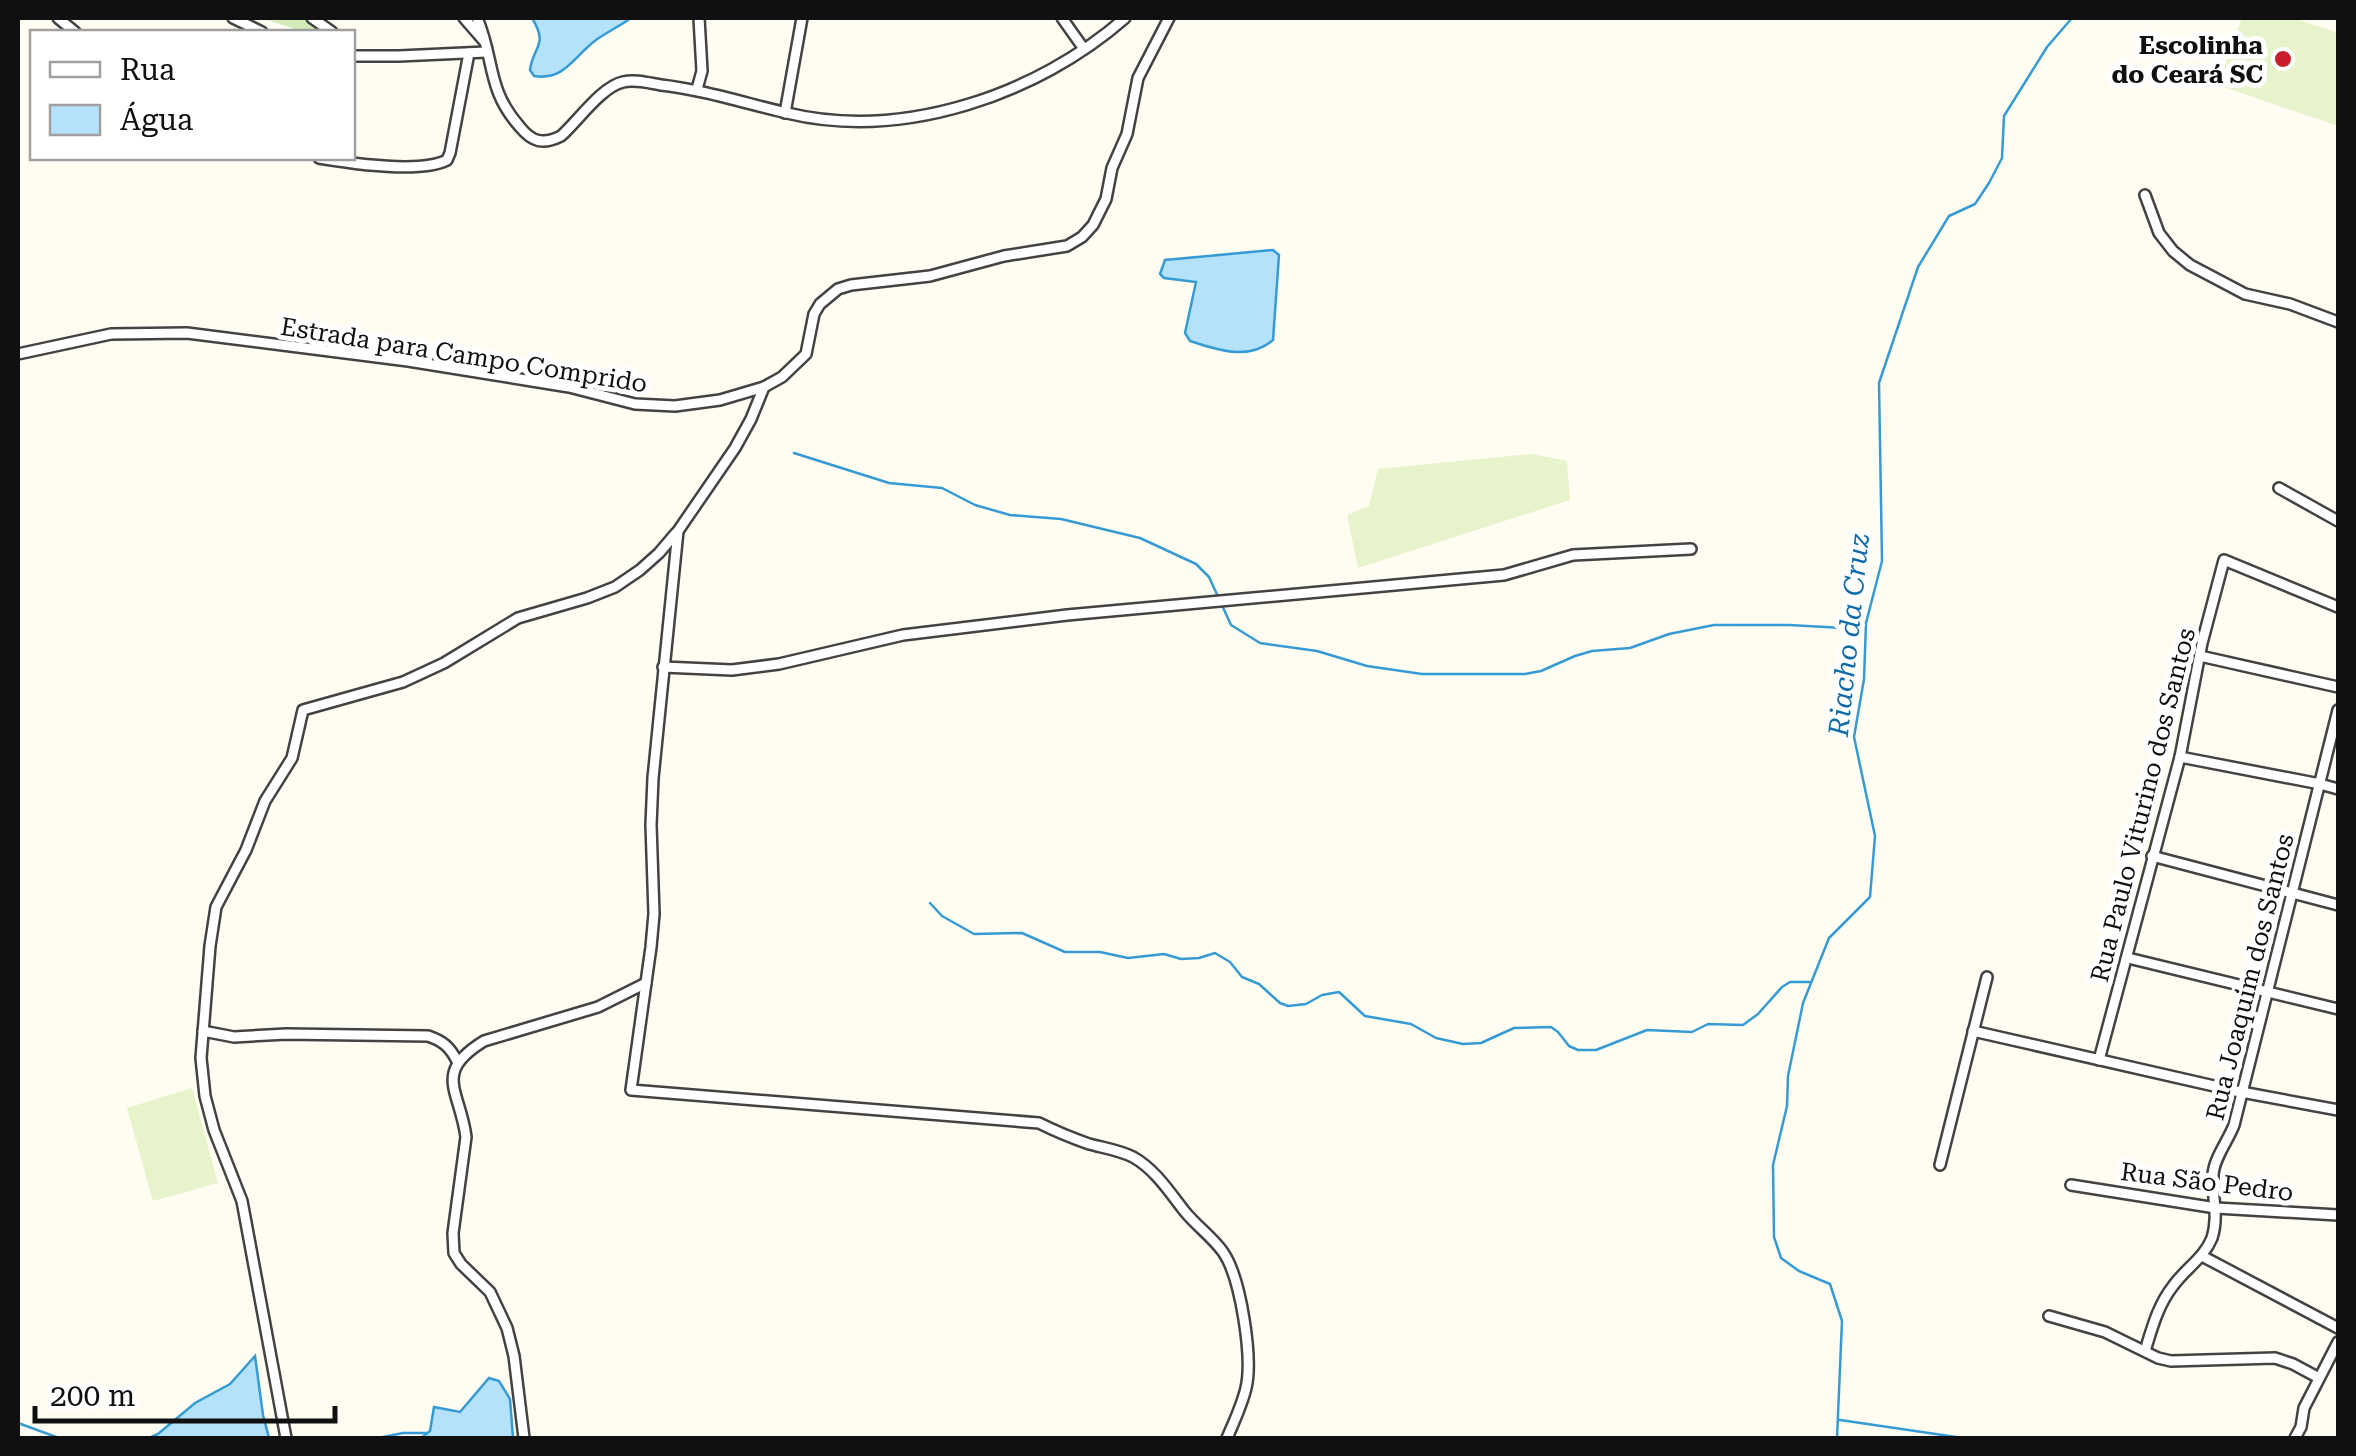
<svg xmlns="http://www.w3.org/2000/svg" width="2356" height="1456" font-family="'Roboto Serif',serif">
	<rect width="100%" height="100%" fill="#fffcf2"/>
	<!-- green -->
	<polygon fill="#d5ecb9" points="261,18 304,18 324,32 304,32"/>
	<!-- pitch -->
	<g fill="#e7f3cb">
		<polygon points="2242,18 2293,18 2338,33 2338,126 2218,85"/>
		<polygon points="1531,454 1567,461 1570,500 1358,568 1347,515 1369,506 1378,469"/>
		<polygon points="192,1088 218,1183 153,1201 127,1108"/>
	</g>
	<!-- water -->
	<g fill="#b4e2fa" stroke="#369bd5" stroke-width="2.5">
		<path d="M532 18H631C620 26 607 32 596 40 574 56 565 81 534 76L530 70C533 46 549 46 532 18Z"/>
		<path d="M1273 250 1279 255 1273 340C1249 361 1217 350 1190 341L1185 333 1196 282 1164 278 1160 274 1165 260Z"/>
		<polygon points="255,1356 263,1415 269,1438 149,1438 158,1434 195,1403 230,1384"/>
		<polygon points="489,1378 499,1381 510,1399 513,1438 421,1438 430,1431 434,1407 460,1412"/>
	</g>
	<g fill="none" stroke-linecap="round" stroke-linejoin="round">
		<!-- stream -->
		<g stroke="#369bd5" stroke-width="2.5">
			<polyline points="794,453 889,483 942,488 975,505 1010,515 1061,519 1140,538 1196,564 1209,577 1231,625 1260,643 1317,651 1367,666 1422,674 1525,674 1541,671 1575,656 1592,651 1630,648 1669,634 1714,625 1789,625 1843,628 1865,623"/>
			<polyline points="930,903 942,916 974,934 1022,933 1065,952 1100,952 1128,958 1164,954 1181,959 1199,958 1215,953 1230,962 1242,977 1259,984 1280,1003 1288,1006 1306,1004 1322,995 1339,992 1365,1016 1411,1024 1436,1038 1463,1044 1481,1043 1514,1028 1551,1027 1558,1032 1569,1046 1578,1050 1596,1050 1647,1030 1692,1032 1708,1024 1743,1025 1758,1014 1782,987 1790,982 1810,982"/>
			<polyline points="1840,1420 1963,1438"/>
			<polyline points="18,1423 59,1438"/>
			<polyline points="378,1438 403,1433 426,1433"/>
			<polyline points="1837,1438 1842,1321 1830,1284 1799,1271 1781,1258 1774,1237 1773,1165 1787,1106 1788,1076 1803,1003 1829,938 1870,897 1875,836 1854,737 1864,679 1866,623 1882,561 1879,383 1918,267 1949,216 1975,204 1989,183 2002,158 2004,116 2047,47 2072,18"/>
		</g>
		<!-- street casing -->
		<g stroke="#434343" stroke-width="14">
			<g id="street">
				<polyline points="58,18 75,32"/>
				<polyline points="233,18 262,32"/>
				<polyline points="312,18 332,32"/>
				<polyline points="464,18 484,41"/>
				<path d="M477 18C495 59 486 89 520 127 532 142 543 145 561 136 578 121 601 87 623 82 635 79 649 83 661 85 704 90 744 103 787 113 903 141 1037 95 1125 18"/>
				<polyline points="1062,18 1084,49"/>
				<polyline points="352,56 399,56 486,52"/>
				<polyline points="697,89 702,71 699,18"/>
				<polyline points="785,113 802,18"/>
				<path d="M319 158C349 163 420 174 447 160L450 153 469 53"/>
				<polyline points="2145,195 2159,233 2173,251 2190,265 2245,294 2290,304 2338,322"/>
				<polyline points="18,354 111,334 187,333 408,361 569,387 635,404 675,406 720,400 764,387 782,377 806,354 814,314 820,304 838,289 851,285 930,276 1004,256 1067,246 1082,237 1093,225 1106,199 1112,168 1127,134 1138,78 1169,18"/>
				<path d="M764 387 751 419 735 448 678 531 653 778 651 825 654 914 651 947 631 1090 1039 1123C1055 1131 1072 1138 1089 1144 1104 1148 1119 1150 1133 1157 1156 1170 1170 1193 1186 1213 1198 1227 1213 1238 1223 1252 1241 1278 1253 1358 1246 1388 1242 1405 1234 1422 1227 1438"/>
				<polyline points="2279,488 2338,521"/>
				<polyline points="2200,656 2338,687"/>
				<polyline points="663,667 732,670 779,664 903,635 1067,615 1504,575 1573,555 1691,549"/>
				<polyline points="2180,757 2320,784 2338,789"/>
				<polyline points="2152,856 2338,905"/>
				<polyline points="2128,958 2338,1009"/>
				<path d="M203 1031 234 1037 286 1034 428 1036C443 1041 450 1047 457 1061"/>
				<polyline points="1973,1031 2236,1091 2338,1110"/>
				<polyline points="2099,1060 2180,757 2202,643 2224,560 2338,607"/>
				<polyline points="1940,1165 1987,977"/>
				<polyline points="2071,1185 2216,1208 2338,1215"/>
				<polyline points="2202,1256 2338,1328"/>
				<polyline points="2049,1316 2105,1332 2158,1358 2171,1361 2275,1358 2293,1364 2319,1378"/>
				<path d="M2145 1351C2152 1328 2158 1305 2173 1286 2185 1269 2204 1258 2212 1238 2219 1216 2212 1197 2213 1175 2214 1158 2228 1141 2234 1125L2338 710"/>
				<polyline points="286,1438 242,1201 214,1130 205,1096 201,1058 210,946 216,907 246,850 265,801 292,758 303,710 403,682 444,663 518,618 587,598 615,587 640,570 659,553 676,533"/>
				<path d="M524 1438 514 1356 507 1328 490 1292 461 1264 454 1253 453 1233 466 1137C460 1090 432 1073 484 1041L598 1007 646 983"/>
				<polyline points="2295,1438 2301,1427 2304,1408 2338,1342"/>
			</g>
		</g>
		<!-- street -->
		<use href="#street" stroke="#fff" stroke-width="9"/>
	</g>
	<!-- markers -->
	<circle fill="#c91f2c" stroke="#fff" stroke-width="4" cx="2283" cy="59" r="10"/>
	<g text-anchor="middle" dominant-baseline="central" stroke-width="10" stroke-linejoin="round" paint-order="stroke">
		<!-- poi labels -->
		<g font-size="25" font-weight="bold" fill="#101010" stroke="#fff" text-anchor="end">
			<text x="2263" y="45">Escolinha<tspan x="2263" dy="29">do Ceará SC</tspan></text>
		</g>
		<!-- street labels -->
		<g font-size="25" fill="#101010" stroke="#fff">
			<text transform="translate(464 355) rotate(9)">Estrada para Campo Comprido</text>
			<text transform="translate(2143 805) rotate(-76)">Rua Paulo Viturino dos Santos</text>
			<text transform="translate(2250 977) rotate(-76)">Rua Joaquim dos Santos</text>
			<text transform="translate(2207 1182) rotate(7)">Rua São Pedro</text>
		</g>
		<!-- water labels -->
		<g font-size="28" font-style="italic" fill="#106caa" stroke="#fff">
			<text transform="translate(1849 635) rotate(-84)">Riacho da Cruz</text>
		</g>
	</g>
	<!-- border -->
	<rect width="2356" height="1456" fill="none" stroke="#101010" stroke-width="40"/>
	<!-- legend -->
	<rect x="30" y="30" width="325" height="130" fill="#ffffff" stroke="#9f9f9f" stroke-width="2.5"/>
	<rect x="50" y="62" width="50" height="15" fill="#ffffff" stroke="#9f9f9f" stroke-width="2.5"/>
	<text x="120" y="80" font-size="30" fill="#101010">Rua</text>
	<rect x="50" y="105" width="50" height="30" fill="#b4e2fa" stroke="#9f9f9f" stroke-width="2.5"/>
	<text x="120" y="130" font-size="30" fill="#101010">Água</text>
	<!-- scale -->
	<path d="M35 1406v15h300v-15" fill="none" stroke="#101010" stroke-width="5"/>
	<text x="50" y="1406" font-size="30" fill="#101010" stroke="#ffffff" stroke-width="8" paint-order="stroke">200 m</text>
</svg>
